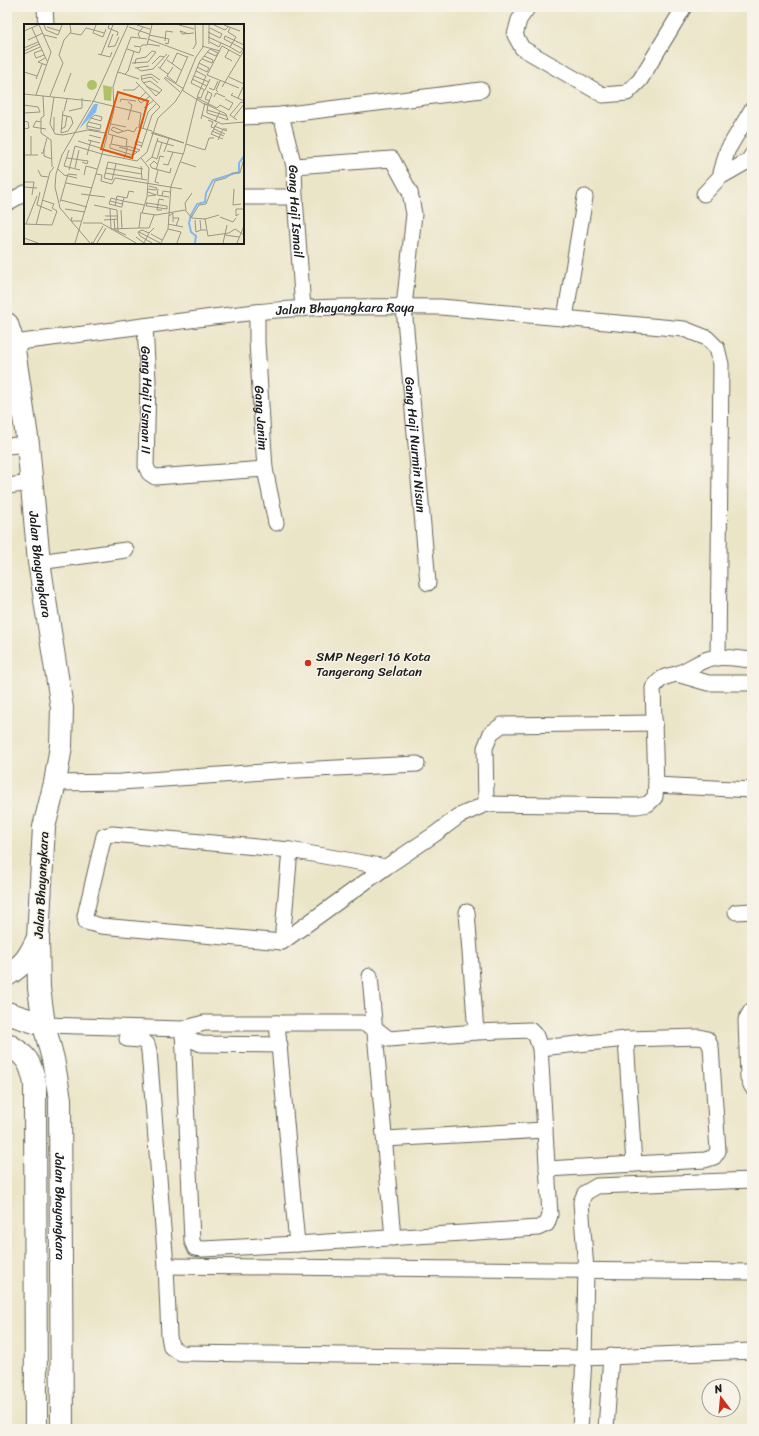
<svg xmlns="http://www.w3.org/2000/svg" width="759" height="1436" font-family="Sriracha,sans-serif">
	<rect width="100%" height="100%" fill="#f7f3e8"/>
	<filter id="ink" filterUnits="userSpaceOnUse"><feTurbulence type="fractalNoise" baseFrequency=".025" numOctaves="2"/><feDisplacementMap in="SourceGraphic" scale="8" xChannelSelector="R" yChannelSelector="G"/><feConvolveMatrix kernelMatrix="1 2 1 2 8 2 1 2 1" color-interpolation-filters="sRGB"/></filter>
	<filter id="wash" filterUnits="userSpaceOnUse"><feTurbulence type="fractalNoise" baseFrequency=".012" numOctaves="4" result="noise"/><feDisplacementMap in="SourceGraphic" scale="16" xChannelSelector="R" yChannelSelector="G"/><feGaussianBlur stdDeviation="0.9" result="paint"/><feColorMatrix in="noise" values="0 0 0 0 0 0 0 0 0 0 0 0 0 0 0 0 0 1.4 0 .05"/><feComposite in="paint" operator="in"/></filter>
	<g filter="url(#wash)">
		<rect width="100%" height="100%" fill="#ebe5c8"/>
	</g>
	<g filter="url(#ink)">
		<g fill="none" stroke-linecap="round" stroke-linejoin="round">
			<!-- street casing -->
			<g stroke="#646258" stroke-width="17">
				<g id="street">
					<polyline points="45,7 46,25"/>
					<polyline points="528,7 519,20 515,35 522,48 603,95 627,93 640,80 684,7"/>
					<path id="s1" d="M281 115 294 166 295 197 303 309"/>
					<polyline points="243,117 281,115 481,90"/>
					<path id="s2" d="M294 166 392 159 410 192 414 214 404 307 428 583"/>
					<polyline points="720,177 727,151 752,109"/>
					<polyline points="704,194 720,177 748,161 752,155"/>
					<polyline points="243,197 295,197"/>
					<polyline points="7,203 25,193"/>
					<path id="s3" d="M257 312V342L265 469 276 523"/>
					<polyline points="565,318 585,197"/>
					<path id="s4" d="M145 326 148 381 146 466 149 473 155 477 265 469"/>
					<path id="s5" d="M13 343C94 333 175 321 256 312 317 305 380 307 441 307L684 329 707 338 717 348 721 364 718 658"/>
					<polyline points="7,446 28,444"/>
					<polyline points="7,486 32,483"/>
					<polyline points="39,562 126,550"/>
					<polyline points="677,674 708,683 752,683"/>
					<polyline points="55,783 121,782 277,771 417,764"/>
					<polyline points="656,785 752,790"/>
					<polyline points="486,804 485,748 491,733 502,725 655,723"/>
					<path d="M386 867 290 850 112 834 104 836 85 916 86 922 101 926 282 942 386 867 435 834 459 816 486 804 637 806 648 804 655 797 656 785 653 688C664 674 665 678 679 673 689 669 698 662 708 659 721 655 738 659 752 660"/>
					<polyline points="467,912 476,1032"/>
					<polyline points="736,912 752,911"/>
					<polyline points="282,942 290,850"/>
					<polyline points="370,976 393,1238"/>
					<polyline points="752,1011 751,1011 746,1020 748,1078 752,1087"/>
					<polyline points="277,1023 297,1244"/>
					<polyline points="44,1025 183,1029 204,1023 362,1023 376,1029 389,1039 476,1032 530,1030 536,1036 540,1048 550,1215 547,1224 538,1228 297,1244 203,1249 195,1248 192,1241 183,1029"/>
					<polyline points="183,1036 201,1044 280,1045"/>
					<polyline points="127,1039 141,1040 147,1044 149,1051 166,1266 169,1336 171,1347 181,1353 584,1358 752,1351"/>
					<polyline points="626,1039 634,1164"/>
					<polyline points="540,1048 626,1039 699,1037 707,1039 711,1047 718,1151 714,1157 705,1160 547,1169"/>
					<polyline points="385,1139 545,1130"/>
					<polyline points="166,1266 752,1272"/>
					<polyline points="580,1429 584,1358 586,1270 581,1202 585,1193 597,1186 752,1180"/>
					<polyline points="606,1429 611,1356"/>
				</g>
			</g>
			<!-- secondary casing -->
			<g stroke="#646258" stroke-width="24">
				<g id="secondary">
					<path id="s6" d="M7 324 13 343 28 444 39 562 62 708 61 746 55 783 44 827 38 938 39 988 44 1025 53 1059 60 1099 62 1429"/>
					<path d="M7 975C25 964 29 957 38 938"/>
					<polyline points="7,1013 44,1025"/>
					<path d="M7 1044C26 1055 31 1062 35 1084L36 1429"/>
				</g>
			</g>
			<!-- street -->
			<use href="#street" stroke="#fff" stroke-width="15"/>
			<!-- secondary -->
			<use href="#secondary" stroke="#fff" stroke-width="22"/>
		</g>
	</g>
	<!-- markers -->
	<circle fill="#c8321e" stroke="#f7f3e8" stroke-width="1.5" cx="308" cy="663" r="4"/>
	<g text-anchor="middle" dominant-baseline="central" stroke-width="3" stroke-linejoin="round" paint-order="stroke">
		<!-- street labels -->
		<g font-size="13" fill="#1c1c1c" stroke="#f7f3e8">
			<text stroke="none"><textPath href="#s1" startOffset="98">Gang Haji Ismail</textPath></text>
			<text stroke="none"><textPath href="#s5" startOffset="334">Jalan Bhayangkara Raya</textPath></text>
			<text stroke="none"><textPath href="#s4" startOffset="74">Gang Haji Usman II</textPath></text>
			<text stroke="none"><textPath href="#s3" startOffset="106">Gang Janim</textPath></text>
			<text stroke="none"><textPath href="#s2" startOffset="390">Gang Haji Nurmin Nisun</textPath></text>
			<text stroke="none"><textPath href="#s6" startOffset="243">Jalan Bhayangkara</textPath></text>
			<text transform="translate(41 885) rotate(-87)">Jalan Bhayangkara</text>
			<text stroke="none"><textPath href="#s6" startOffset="891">Jalan Bhayangkara</textPath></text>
		</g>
		<!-- poi labels -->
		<g font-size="13" fill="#1c1c1c" stroke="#f7f3e8" text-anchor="start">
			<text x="316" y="656">SMP Negeri 16 Kota<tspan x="316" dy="15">Tangerang Selatan</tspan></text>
		</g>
	</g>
	<!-- overview -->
	<g transform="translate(24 24)">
		<rect width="220" height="220" fill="#ebe5c8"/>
		<path d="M63 61a5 5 0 1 1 10 0a5 5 0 1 1-10 0ZM79 61 88 63 87 77 80 76Z" fill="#aec265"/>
		<path d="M70 80H74L72 88 55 105Z" fill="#82b7f0"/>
		<path fill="none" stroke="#82b7f0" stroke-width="2" d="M171 219 172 212 167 208 165 199 167 191 173 180 181 178 182 169 189 156 215 148V139L220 132"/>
		<path fill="none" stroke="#989583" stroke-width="1" d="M20 1 22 6 34 11 38 1M85 1 84 4 94 8 93 12M113 1 126 5M155 1 170 5M185 1V20M190 1 201 6 204 3M200 1 216 7M23 3 36 7M105 3 125 10M8 4 23 37M206 4 204 8 212 13 206 23 216 29 220 24M0 7 14 1M184 8 196 14 198 10 186 4M46 9 57 11 62 4 70 6 72 1M80 9 70 6 69 9 79 13 82 5M89 10 84 23 91 22 95 13M165 10 156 7 158 10 170 9M20 11 33 14M125 11 145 15 144 20 141 19M184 13 206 23M116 14 114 10 119 3M124 15 170 32M4 16 19 9M141 17 142 7 149 8M186 18 195 23 197 19M123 20 136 22M110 22 117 23 118 21H123L128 1M178 22 196 27M0 24 14 18M103 25 115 29 117 24M169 25 172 20 171 1M219 25 200 15 201 12 220 21M18 26 10 29 12 34 20 31M205 26 201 33 208 37M0 27 15 20M183 28 192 32 194 29 186 25 176 37 167 59 181 66 186 55M0 30 16 23M74 30 86 33 88 28M77 31 89 1M21 34 14 38 22 41M178 35 188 39 189 36 180 32M143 36 157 46M108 39 124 38 132 28M111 40 112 35 122 33 128 27 132 28M128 40 136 32 140 33M148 40 153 29 163 33M134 43 144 50M149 43 143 52 152 59 164 32M173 43 183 48 185 44 175 39M111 44 125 42M113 44 117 47 129 45 143 30M136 44 145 31M172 47 182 52 173 73 177 74 180 66M0 48 13 52M94 48 115 55M101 50 104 47 110 27M170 52 185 58M141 53 160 65M205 53 220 60M140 54 156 68M12 55 18 40M118 55 127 53 134 59M168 55 183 62M112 58 136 83 128 91 117 124M119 59 126 57 138 66 132 72 118 57 117 52 127 50 136 56M122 62 136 69M198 63 219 28M185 64 190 66 194 57M215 64 183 51 198 22 216 32M99 66H110L116 61M158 66 180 80 184 81 202 90 204 96 183 89V86L184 81V80L188 70 183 67M40 68 47 49M122 68 114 76 117 79 126 72M184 68 181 75 186 77M194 68 192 66 196 57M209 69 207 71 220 77M0 70 67 77M12 71 27 28 15 1M19 72 20 92 17 94V109L27 116 28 143M26 72 39 39 35 31 40 16 47 8 46 1M30 73 26 100 31 110 39 111 64 106 81 109 83 112 78 130 113 137 123 128 134 94 151 78 159 65 172 33 179 23V1M190 73 192 69 201 73M173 74 193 84 196 81 205 86 209 79 201 75M214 74 220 61M68 77 117 89 115 103M96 78 97 75 112 77M104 78 108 81 104 96M0 81 14 83 16 88 0 89M120 84 130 76M183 86 203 92M40 87 43 75M45 87 58 84V74M178 91 198 100 220 98M30 93V107M210 93 220 80M177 95 181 79M184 96 189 98 187 103 190 104M213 96 206 91 217 78 220 79M0 97 4 98 5 104 0 105M17 98 12 97 9 103 22 105M191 98 196 87M193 99 187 110 199 115M87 100 102 103M63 102 76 105 77 101 64 98M190 102 203 107M114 103 128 107M119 104 124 88 133 79M37 105 41 103 43 92M63 105V100L67 94 71 91 78 93 77 97 67 94M64 105 76 107M190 105 201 110M99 107 89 103 87 106 94 109 104 106 110 108 113 103M188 107 200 112M37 109 44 107 49 99 47 93 38 91M37 109 39 87M127 109 160 119 128 108M65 111 77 114M89 111 87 120 102 123 103 115 84 110 90 86 89 63 93 50 107 13 123 15M64 116 76 119M194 116 199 105H203M54 117 76 124M133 117 150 122M86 120V124L102 129 109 131 116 126 103 122V125L102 129 100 134M162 120 181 126 185 114H190M118 122 111 120 112 117 118 119M95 123 113 128M20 125V132L28 135M45 126 40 142 56 146M143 127 159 130M140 128 145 114M17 129H19L23 114M0 131H14M7 131V112M63 131 67 116M128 133 133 135 138 118M43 134 64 137 63 140 58 138M117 134 125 144 123 173 118 189 132 191 161 186 168 194 181 195 184 212 205 209 211 205 220 211M122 138 128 133 134 114M157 138 172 143M92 140 88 156 80 154 84 138 119 145M139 140 144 141 149 128M117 142 118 155M51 144 55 126M82 144 118 150M128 144 146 149 147 144M128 144 126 141 130 137 133 140M34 145 40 151 53 154M14 146 17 152 24 153M45 146 51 122M132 146 136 132 140 133M134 146 131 158 135 159M81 149 123 156M72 150 78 151 77 157 88 160 91 154 158 165M60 151 62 142 73 145M0 158H10L8 171M42 159 68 164M0 163 13 164M124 165 132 166 133 164 125 162M134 165 133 171 145 173M210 165 209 181 217 180M16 168 13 181 28 187M124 168 132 171 124 172M57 170 81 173M138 172 139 167 146 168M100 174 99 177 98 183H97L85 180 87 174 99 177 120 181M103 174 105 167 110 168M18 176 30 180 28 184M37 176 63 183M86 177 98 180M36 178 44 150 53 151M123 179 143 182V185L123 182H122L123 178M70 181 93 186 94 207M91 182 93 172 103 174M41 185 61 188M86 185 87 205 115 204M97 186 98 205M138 186H133L135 175 140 176M162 186 161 179 168 169M117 188 115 204H125L130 191M215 190 212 192V185H220M81 192H94M145 192 149 189V198M48 193 47 197H57M196 193 209 198 212 194M149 194H155L152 202M167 194 175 181 182 180 191 157 202 154 208 149H216L220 134M90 195 91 206 102 211M181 195 195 191M80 196 94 195M171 196 172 208 177 206M176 196 177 206H182M59 199H77L112 219M0 200 28 201 33 187 28 184M2 200 13 172M144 200 159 203M12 201 26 148 30 143M144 205 157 208 153 219M115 208 136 219M125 209 118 206 114 208 116 212 128 219M127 210 138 216M201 211 215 213M112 213 120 219 125 209 130 204M0 214 14 219M67 218 69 219 79 202M51 219 78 130 51 122M66 219 36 184 31 163 32 150 38 131 70 76 104 1M73 219 82 204M137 219 144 205 147 162 160 128 173 74M199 219 203 201M213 219 220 202"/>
		<path fill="#de560d" fill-opacity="0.15" stroke="#de560d" stroke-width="2" d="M94 68 124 77 108 134 77 125Z"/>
		<rect width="220" height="220" fill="none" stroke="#1c1c1c" stroke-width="2"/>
	</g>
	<!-- margin -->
	<rect width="759" height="1436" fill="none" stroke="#f7f3e8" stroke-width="24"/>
	<!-- north arrow -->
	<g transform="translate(721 1398) rotate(344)"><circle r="19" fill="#f7f3e8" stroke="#9f9d96"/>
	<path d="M0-3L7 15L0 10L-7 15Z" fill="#c8321e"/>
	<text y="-6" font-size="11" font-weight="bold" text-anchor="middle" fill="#1c1c1c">N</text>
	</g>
</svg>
